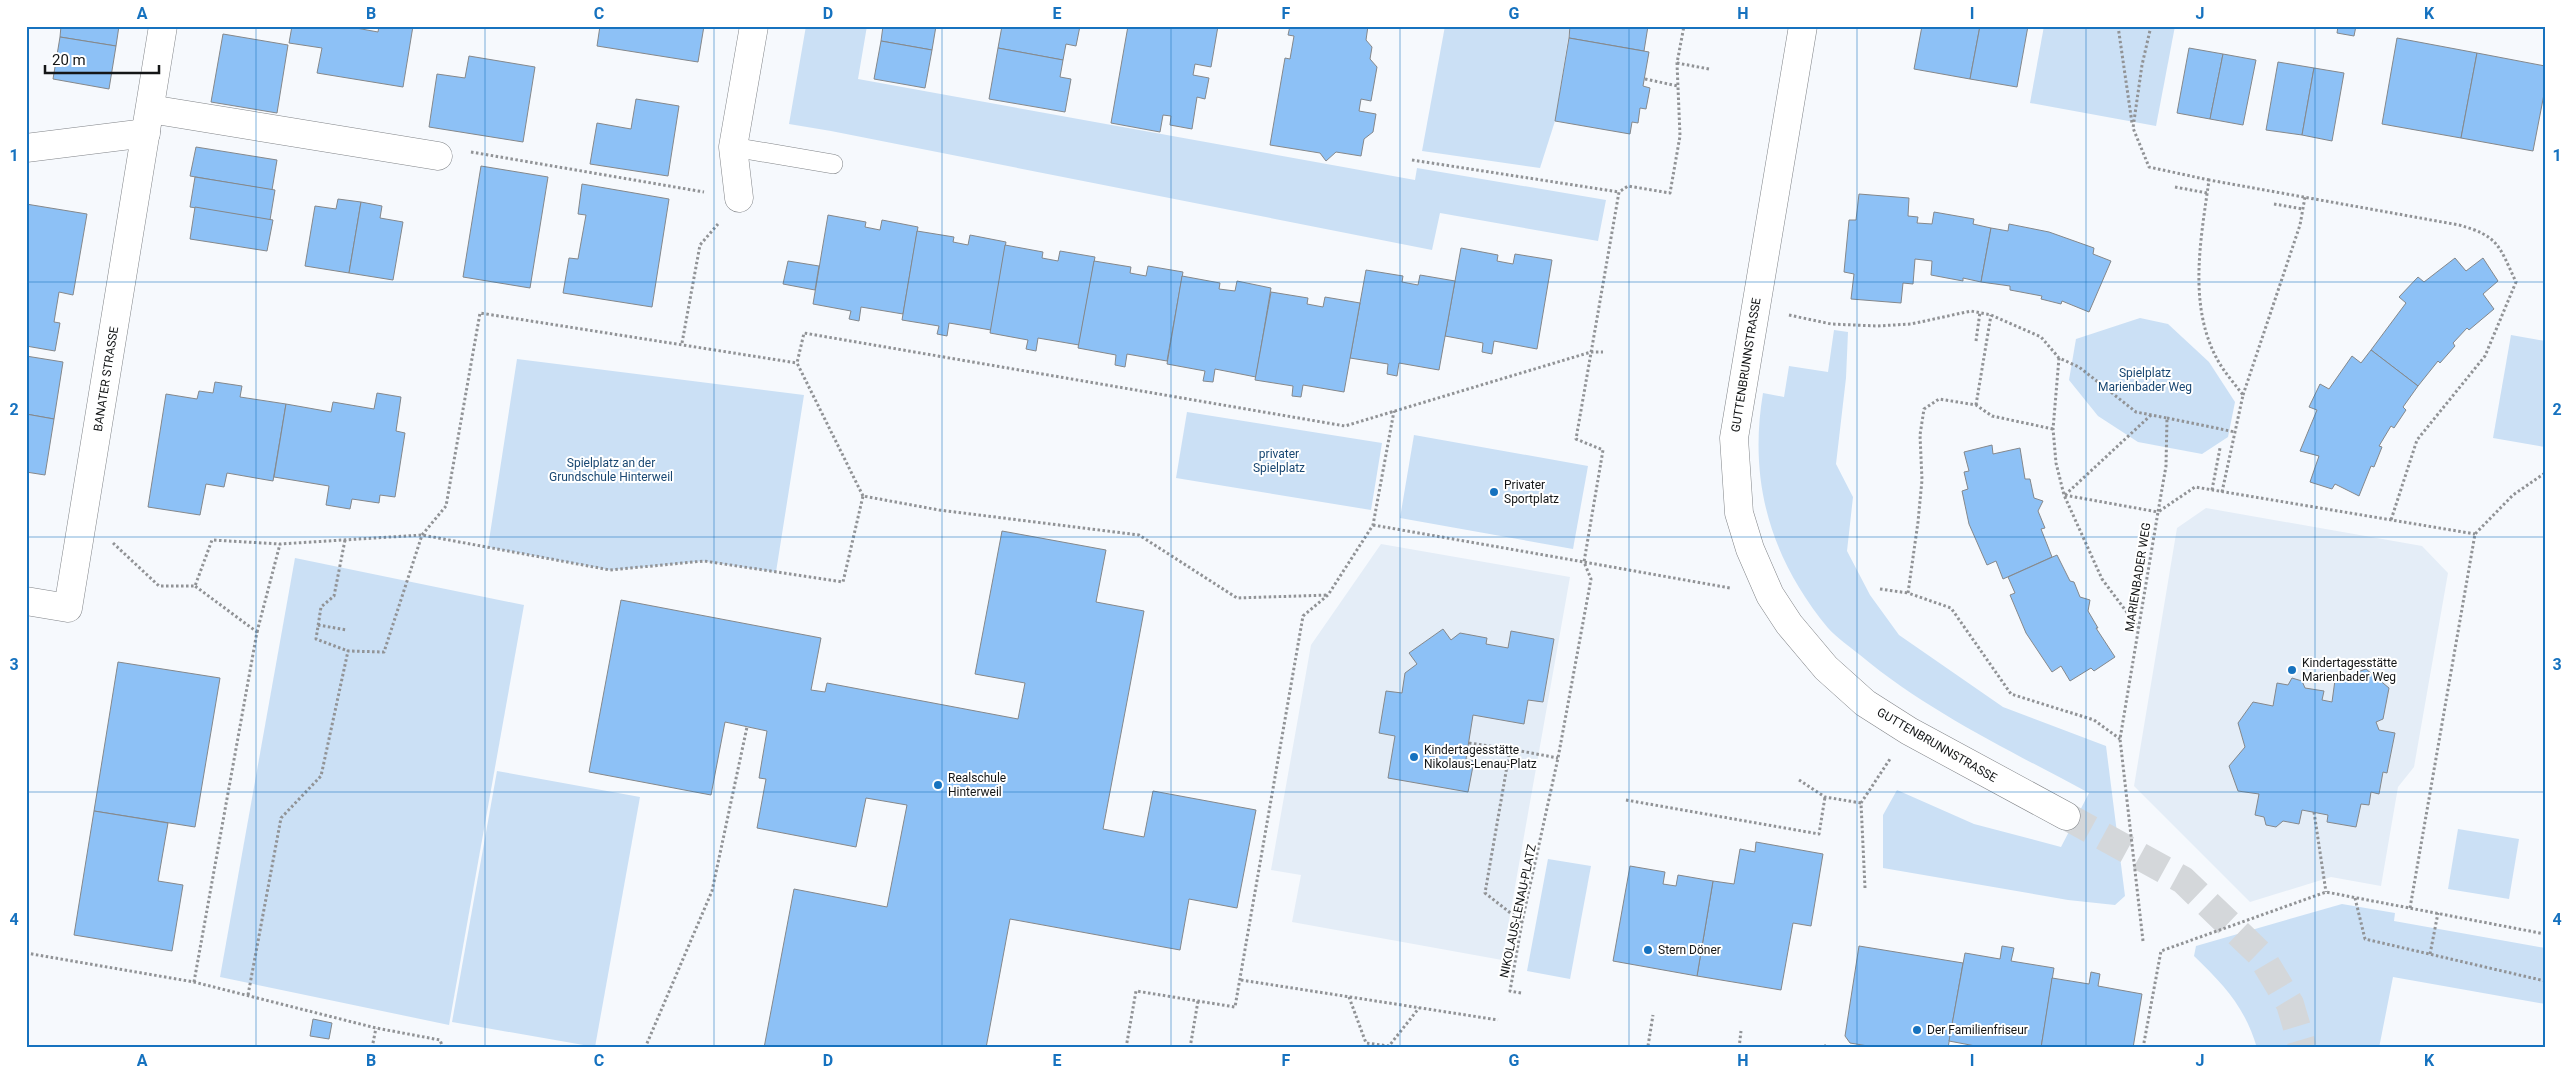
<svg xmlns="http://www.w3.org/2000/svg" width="2571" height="1074" font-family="Roboto,sans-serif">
	<rect width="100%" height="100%" fill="#f6f9fd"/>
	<!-- built -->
	<g fill="#e4edf7">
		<polygon points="2206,508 2422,546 2448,573 2414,767 2398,787 2381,886 2331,877 2250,902 2134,786 2177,528"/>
		<polygon points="1381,544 1570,577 1502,960 1292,922 1301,875 1271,870 1311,645"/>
	</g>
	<!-- green -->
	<g fill="#cbe0f5">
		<polygon points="806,26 867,26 858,79 1415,180 1417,168 1606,200 1598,241 1440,213 1432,250 831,131 789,124"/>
		<polygon points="1445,26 1570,26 1555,121 1540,168 1422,151"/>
		<polygon points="2044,26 2175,26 2156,126 2030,103"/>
		<polygon points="2140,318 2168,324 2209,362 2235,402 2228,437 2202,454 2138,442 2098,416 2069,380 2076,339"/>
		<path d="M1834 330 1848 332 1846 378 1836 464 1853 497 1847 551 1870 595 1899 635 2003 707 2106 746 2125 896 2115 905 2068 900 1883 868V815L1897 790 1974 824 2061 847 2089 793C2011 751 1928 712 1860 655 1850 647 1837 638 1828 628 1771 559 1748 482 1763 393L1784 397 1789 366 1828 372Z"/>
		<polygon points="2511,335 2545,341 2545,447 2493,438"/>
		<polygon points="517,359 804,395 776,572 704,561 610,570 488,547"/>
		<polygon points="1187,412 1382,443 1371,510 1176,478"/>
		<polygon points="1414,435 1588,466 1573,549 1400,518"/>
		<polygon points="295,558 524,605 449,1025 220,977"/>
		<polygon points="497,771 640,797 595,1047 452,1022"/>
		<polygon points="2458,829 2519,839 2509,899 2448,889"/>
		<polygon points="1548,859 1591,866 1570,979 1527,971"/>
		<path d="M2342 904 2395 913 2394 921 2545 948V1004L2393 977 2379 1048H2257C2245 1007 2224 985 2194 956L2196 946Z"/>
	</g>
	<!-- building -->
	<g fill="#8dc1f6" stroke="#85888b">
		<polygon points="61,26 119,26 116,46 60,37"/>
		<polygon points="292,26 345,26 378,32 379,26 413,26 403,87 317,73 322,48 289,43"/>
		<polygon points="600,26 704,26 698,62 597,46"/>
		<polygon points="883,26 936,26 932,50 881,41"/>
		<polygon points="1002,26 1080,26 1076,46 1066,44 1063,60 998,48"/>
		<polygon points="1128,26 1218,26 1211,67 1195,64 1193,75 1209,78 1205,99 1197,97 1192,129 1170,125 1171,116 1163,115 1160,132 1111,123"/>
		<polygon points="1290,26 1368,26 1366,40 1372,47 1370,59 1377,67 1371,101 1361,99 1359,111 1376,114 1373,132 1364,139 1361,156 1336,152 1326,161 1320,153 1270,145 1285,58 1290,59 1294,36 1288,35"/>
		<polygon points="1570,26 1648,26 1644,51 1569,38"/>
		<polygon points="1922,26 1980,26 1970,79 1914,69"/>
		<polygon points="1980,26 2028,26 2017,87 1970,79"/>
		<polygon points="2338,26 2356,26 2354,36 2337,33"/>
		<polygon points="223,34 288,45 277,113 211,102"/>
		<polygon points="60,37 116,46 109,89 53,79"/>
		<polygon points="1569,38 1649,52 1643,86 1650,88 1646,109 1640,108 1638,123 1632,122 1630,134 1555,121"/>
		<polygon points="2397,38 2477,53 2461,138 2382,124"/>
		<polygon points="881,41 932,50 925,88 874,79"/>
		<polygon points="998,48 1063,60 1060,77 1071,79 1065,112 989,99"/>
		<polygon points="2189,48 2223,54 2210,119 2177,113"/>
		<polygon points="2477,53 2545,66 2545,89 2533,151 2461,138"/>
		<polygon points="2223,54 2256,60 2243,125 2210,119"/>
		<polygon points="469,56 535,67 523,142 429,127 437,74 465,78"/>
		<polygon points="2278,62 2314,68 2302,135 2266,130"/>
		<polygon points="2314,68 2344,73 2332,141 2302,135"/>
		<polygon points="636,99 679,106 668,176 590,164 597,123 631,129"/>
		<polygon points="196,147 277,160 272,190 190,176"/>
		<polygon points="481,166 548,177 530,288 463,277"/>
		<polygon points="195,177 275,190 270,220 190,207"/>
		<polygon points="582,184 669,199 652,307 563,293 569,258 578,259 586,215 578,214"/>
		<polygon points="1859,194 1909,198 1908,216 1918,217 1917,223 1932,224 1934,212 1974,219 1973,224 1991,228 1981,282 1963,278 1963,281 1931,275 1932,261 1915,259 1913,284 1903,283 1901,303 1851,299 1854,274 1844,272 1849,220 1856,220"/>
		<polygon points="338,199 361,202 349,273 305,266 315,206 336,209"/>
		<polygon points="361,202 382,206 380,218 403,222 393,280 349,273"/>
		<polygon points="26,204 87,214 73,295 59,292 54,322 60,323 55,351 26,346"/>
		<polygon points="195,207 273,220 267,251 190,239"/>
		<polygon points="828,215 866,222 865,227 880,230 882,220 918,227 903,314 861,307 859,321 849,319 851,311 813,304"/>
		<polygon points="2009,224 2049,232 2094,248 2093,254 2111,261 2089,312 2062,301 2061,304 2041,299 2042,296 2010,290 2010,286 1981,282 1991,228 2008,231"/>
		<polygon points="917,231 954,237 953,242 968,245 970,235 1006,242 991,330 949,323 947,336 937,334 939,326 902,320"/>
		<polygon points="1005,245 1043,252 1042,258 1058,261 1060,251 1095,257 1079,345 1038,338 1036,351 1026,349 1028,340 990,333"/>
		<polygon points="1461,248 1498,255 1497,261 1513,264 1515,254 1552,260 1537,349 1494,341 1492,354 1482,352 1483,343 1445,336"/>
		<polygon points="2455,258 2466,271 2483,258 2498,281 2483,294 2494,309 2469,330 2467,328 2453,343 2455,346 2440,363 2438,361 2418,386 2371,350 2406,303 2399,297 2418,277 2424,282"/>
		<polygon points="788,261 819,266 815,290 783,284"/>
		<polygon points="1094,261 1131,267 1130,273 1146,276 1148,266 1183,272 1167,361 1127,354 1125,367 1115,365 1116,355 1078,348"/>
		<polygon points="1366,270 1403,276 1402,282 1418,285 1420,275 1455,281 1439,370 1399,363 1397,376 1387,374 1388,364 1350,358"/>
		<polygon points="1182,276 1220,283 1219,289 1235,291 1237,281 1271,288 1256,377 1215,369 1213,382 1203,381 1205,371 1167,364"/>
		<polygon points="1271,292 1308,298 1307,304 1323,307 1325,297 1360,303 1344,392 1303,385 1301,397 1292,396 1293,386 1255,380"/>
		<polygon points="2371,350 2418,386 2403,407 2406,410 2394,428 2391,426 2379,446 2382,447 2374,467 2371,466 2359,496 2335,484 2332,489 2310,482 2319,456 2300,451 2317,410 2309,407 2320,384 2329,389 2352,356 2361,363"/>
		<polygon points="26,356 63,362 54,419 26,414"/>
		<polygon points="215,382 242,386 240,397 286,404 273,481 227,473 224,487 206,484 200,515 148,507 166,394 197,399 199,391 213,393"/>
		<polygon points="377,393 401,397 396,431 405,433 395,497 380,495 379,503 352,499 350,509 326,505 329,486 274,477 286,404 331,412 333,402 374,409"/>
		<polygon points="26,414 54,419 45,475 26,472"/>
		<polygon points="1992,445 1993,454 2020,448 2025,479 2030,479 2034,498 2043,501 2038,511 2045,528 2041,529 2052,557 2003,579 1996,561 1987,565 1969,524 1962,491 1968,489 1964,472 1969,471 1964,452"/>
		<polygon points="1002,531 1106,550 1096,602 1144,611 1103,829 1144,837 1153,791 1256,810 1237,908 1189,899 1180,950 1010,919 986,1048 764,1048 794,889 887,907 907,805 866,798 856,847 757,828 766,779 759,778 767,731 725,722 711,795 589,772 621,600 821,638 811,690 825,692 827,683 1018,719 1025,683 975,674"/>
		<polygon points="2057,555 2070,581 2074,582 2080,597 2090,600 2088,611 2098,628 2096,628 2115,657 2094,671 2091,668 2070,681 2061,666 2052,672 2026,633 2010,595 2015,593 2008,577"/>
		<polygon points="1443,629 1451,640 1460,633 1487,638 1486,644 1508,648 1511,631 1554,639 1543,702 1528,700 1524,724 1473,715 1466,759 1474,761 1468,792 1388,778 1395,736 1379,733 1386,691 1402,693 1405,673 1417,664 1409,653"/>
		<polygon points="118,662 220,678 195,827 94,811"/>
		<polygon points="2366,669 2389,688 2383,719 2376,722 2379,730 2395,733 2387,773 2383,772 2379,794 2371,792 2369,805 2361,804 2356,827 2327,822 2328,815 2302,810 2299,824 2283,821 2276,827 2266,825 2264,817 2255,815 2259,794 2238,791 2229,766 2245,747 2238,723 2253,702 2273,706 2277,683 2288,685 2292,678 2302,681 2305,688 2324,691 2322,700 2332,702 2335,680"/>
		<polygon points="94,811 168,823 158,881 183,885 172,951 74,935"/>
		<polygon points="1756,842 1823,854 1811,926 1793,923 1781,990 1697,976 1713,881 1734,884 1740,849 1755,852"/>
		<polygon points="1630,866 1665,872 1663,884 1676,886 1678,875 1713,881 1697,976 1613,961"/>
		<polygon points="1859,946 1963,963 1948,1048 1880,1048 1850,1043 1845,1036"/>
		<polygon points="2002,946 2014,948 2011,961 2054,968 2041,1048 1986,1048 1949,1041 1965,953 2000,959"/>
		<polygon points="2091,972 2100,974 2098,986 2142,994 2133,1048 2041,1048 2052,978 2089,984"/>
		<polygon points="313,1019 332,1023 329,1039 310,1036"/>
	</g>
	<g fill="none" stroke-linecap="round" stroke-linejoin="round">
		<!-- secondary-tunnel -->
		<polyline stroke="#d4d7da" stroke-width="28" stroke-dasharray="28 14" stroke-linecap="butt" points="2066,816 2183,880 2260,954 2290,1004 2303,1048"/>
		<!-- lane casing -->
		<g stroke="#818488" stroke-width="20">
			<polyline id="lane" points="733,147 833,164"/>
		</g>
		<!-- street casing -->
		<g stroke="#818488" stroke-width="29">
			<g id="street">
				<polyline points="150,109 438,156"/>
				<polyline points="26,148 146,133"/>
				<polyline points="739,198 733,147 754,26"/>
				<polyline points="26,601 68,608 163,26"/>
			</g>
		</g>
		<!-- secondary casing -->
		<g stroke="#818488" stroke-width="29">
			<polyline id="secondary" points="1803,26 1734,438 1739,513 1750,549 1770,595 1789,624 1826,668 1865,703 1909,731 2066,816"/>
		</g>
		<!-- path -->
		<g stroke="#919396" stroke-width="3" stroke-dasharray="2.5 2.5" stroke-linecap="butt">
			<polyline points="2118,26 2132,123"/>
			<polyline points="2151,26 2142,65 2133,128 2149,167 2209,180"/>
			<polyline points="1677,63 1709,69"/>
			<polyline points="1645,79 1678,86"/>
			<polyline points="471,152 704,192"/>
			<polyline points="1412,160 1619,192"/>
			<polyline points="2175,187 2207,193"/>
			<polyline points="2274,204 2303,209"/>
			<polyline points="1789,315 1831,324 1877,326 1911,324 1971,311 1991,315 2041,337 2059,358 2079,367 2136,412 2167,418 2166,466 2158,512 2064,495"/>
			<polyline points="1976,341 1980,312"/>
			<polyline points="682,343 700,245 718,224"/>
			<polyline points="2059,358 2053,429 2056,463 2064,495 2102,579 2138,627"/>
			<polyline points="2243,395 2300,225 2305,197"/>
			<polyline points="1976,405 1991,315"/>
			<polyline points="2167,418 2235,432"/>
			<polyline points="2053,429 1992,416 1976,405 1939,399 1924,409 1920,435 1922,480 1918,522 1908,593 1951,608 2011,694 2094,720 2120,739"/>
			<polyline points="2212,490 2220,448"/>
			<path d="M2222 492 2243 395C2234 383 2223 371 2216 357 2188 303 2201 238 2209 180L2459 225C2499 236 2499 246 2516 282L2485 356 2417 440 2391 520"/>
			<polyline points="2065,495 2151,415"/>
			<polyline points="863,496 797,363 804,333 1345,426 1591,352 1603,352"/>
			<polyline points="1373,525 1584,562 1603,450 1576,439 1619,192 1628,186 1670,193 1680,136 1677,63 1684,26"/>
			<polyline points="345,540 334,596 321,607 316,639 348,651"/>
			<polyline points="113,543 159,586 195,586 212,540 280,544 422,535 610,570 704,561 843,582 863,496 939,510 1139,535 1237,598 1328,595"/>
			<polyline points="1880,589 1908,593"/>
			<polyline points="318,625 347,630"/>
			<polyline points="257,632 280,544"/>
			<polyline points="1469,743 1510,749"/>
			<polyline points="1799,780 1825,797 1861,803"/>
			<polyline points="1626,800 1819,834 1825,797"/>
			<polyline points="2314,812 2326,892"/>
			<polyline points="1865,888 1861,803 1890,759"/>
			<polyline points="2355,898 2365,939 2545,981"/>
			<polyline points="2410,908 2475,534 2513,495 2545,473"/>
			<polyline points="1522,922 1485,893 1510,749 1558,758"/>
			<polyline points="2143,941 2120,739 2158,512 2195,487 2475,534"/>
			<polyline points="26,953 194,982 376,1028 440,1040 443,1048"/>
			<polyline points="2430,954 2438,913"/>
			<polyline points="1241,980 1498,1020"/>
			<polyline points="194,982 257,632 195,586"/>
			<polyline points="1521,993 1510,991 1522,922 1558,758 1591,579 1584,562 1730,588"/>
			<polyline points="248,995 281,818 321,776 348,651 384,652 422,535 446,506 480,313 797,363"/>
			<polyline points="1349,997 1366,1043 1389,1046 1419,1008"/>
			<polyline points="1824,1045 1827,1048"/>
			<polyline points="1648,1046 1653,1015"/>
			<polyline points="372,1048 376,1028"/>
			<polyline points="645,1048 712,891 747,727"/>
			<polyline points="1126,1048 1136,991 1235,1007 1303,616 1328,595 1373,525 1394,411"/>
			<polyline points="1190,1048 1198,1001"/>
			<polyline points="1739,1048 1741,1031"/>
			<polyline points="2143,1048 2161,951 2326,892 2545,934"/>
		</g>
		<!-- lane -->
		<use href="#lane" stroke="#fff" stroke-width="19"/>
		<!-- street -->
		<use href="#street" stroke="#fff" stroke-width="28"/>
		<!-- secondary -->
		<use href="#secondary" stroke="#fff" stroke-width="28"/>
	</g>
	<!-- grid -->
	<path fill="none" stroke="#1672bf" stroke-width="1" stroke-opacity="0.55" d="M256 26V1048M485 26V1048M714 26V1048M942 26V1048M1171 26V1048M1400 26V1048M1629 26V1048M1857 26V1048M2086 26V1048M2315 26V1048M26 282H2545M26 537H2545M26 792H2545"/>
	<!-- markers -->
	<g fill="#1672bf" stroke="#fff" stroke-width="2">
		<circle cx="1494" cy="492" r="5"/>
		<circle cx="2292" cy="670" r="5"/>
		<circle cx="1414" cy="757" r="5"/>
		<circle cx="938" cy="785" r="5"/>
		<circle cx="1648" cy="950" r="5"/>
		<circle cx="1917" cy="1030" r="5"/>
	</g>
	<g text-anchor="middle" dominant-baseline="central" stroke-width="4" stroke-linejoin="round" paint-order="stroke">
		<!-- street labels -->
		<g font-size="12" fill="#141617" stroke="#fff">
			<text transform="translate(1746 365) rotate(-81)">GUTTENBRUNNSTRASSE</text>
			<text transform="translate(106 379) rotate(-81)">BANATER STRASSE</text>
			<text transform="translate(2138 577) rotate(-81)">MARIENBADER WEG</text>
			<text transform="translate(1937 745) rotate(30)">GUTTENBRUNNSTRASSE</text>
			<text transform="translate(1518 911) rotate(-78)">NIKOLAUS-LENAU-PLATZ</text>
		</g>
		<!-- park labels -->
		<g font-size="12" fill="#184772" stroke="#fff">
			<text x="2145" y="373">Spielplatz<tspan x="2145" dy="14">Marienbader Weg</tspan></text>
			<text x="1279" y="454">privater<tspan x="1279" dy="14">Spielplatz</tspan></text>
			<text x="611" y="463">Spielplatz an der<tspan x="611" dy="14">Grundschule Hinterweil</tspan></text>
		</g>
		<!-- poi labels -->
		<g font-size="12" fill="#141617" stroke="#fff" text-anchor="start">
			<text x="1504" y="485">Privater<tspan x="1504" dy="14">Sportplatz</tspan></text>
			<text x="2302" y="663">Kindertagesstätte<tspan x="2302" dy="14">Marienbader Weg</tspan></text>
			<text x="1424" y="750">Kindertagesstätte<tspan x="1424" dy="14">Nikolaus-Lenau-Platz</tspan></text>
			<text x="948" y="778">Realschule<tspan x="948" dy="14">Hinterweil</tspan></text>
			<text x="1658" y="950">Stern Döner</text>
			<text x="1927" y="1030">Der Familienfriseur</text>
		</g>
	</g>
	<!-- border -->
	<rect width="2571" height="1074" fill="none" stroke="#ffffff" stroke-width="55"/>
	<!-- scale -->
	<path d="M45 65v8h114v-8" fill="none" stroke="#141617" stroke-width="2.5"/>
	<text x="52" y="65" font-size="15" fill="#141617" stroke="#ffffff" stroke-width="4" paint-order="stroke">20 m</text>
	<rect x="28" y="28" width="2516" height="1018" fill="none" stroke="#1672bf" stroke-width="2"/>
	<g font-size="16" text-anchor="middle" font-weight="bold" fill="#1672bf">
		<text x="142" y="19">A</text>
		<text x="371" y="19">B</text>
		<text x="599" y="19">C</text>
		<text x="828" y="19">D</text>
		<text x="1057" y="19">E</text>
		<text x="1286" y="19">F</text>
		<text x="1514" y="19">G</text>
		<text x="1743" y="19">H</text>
		<text x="1972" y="19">I</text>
		<text x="2200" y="19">J</text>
		<text x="2429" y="19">K</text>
		<text x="14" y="161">1</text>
		<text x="2557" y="161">1</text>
		<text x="14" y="415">2</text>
		<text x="2557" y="415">2</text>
		<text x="14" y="670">3</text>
		<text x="2557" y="670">3</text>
		<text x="14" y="925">4</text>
		<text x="2557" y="925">4</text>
		<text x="142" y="1066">A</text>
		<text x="371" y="1066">B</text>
		<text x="599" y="1066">C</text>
		<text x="828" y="1066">D</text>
		<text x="1057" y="1066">E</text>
		<text x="1286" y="1066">F</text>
		<text x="1514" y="1066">G</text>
		<text x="1743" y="1066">H</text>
		<text x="1972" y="1066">I</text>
		<text x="2200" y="1066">J</text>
		<text x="2429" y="1066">K</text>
	</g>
</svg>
